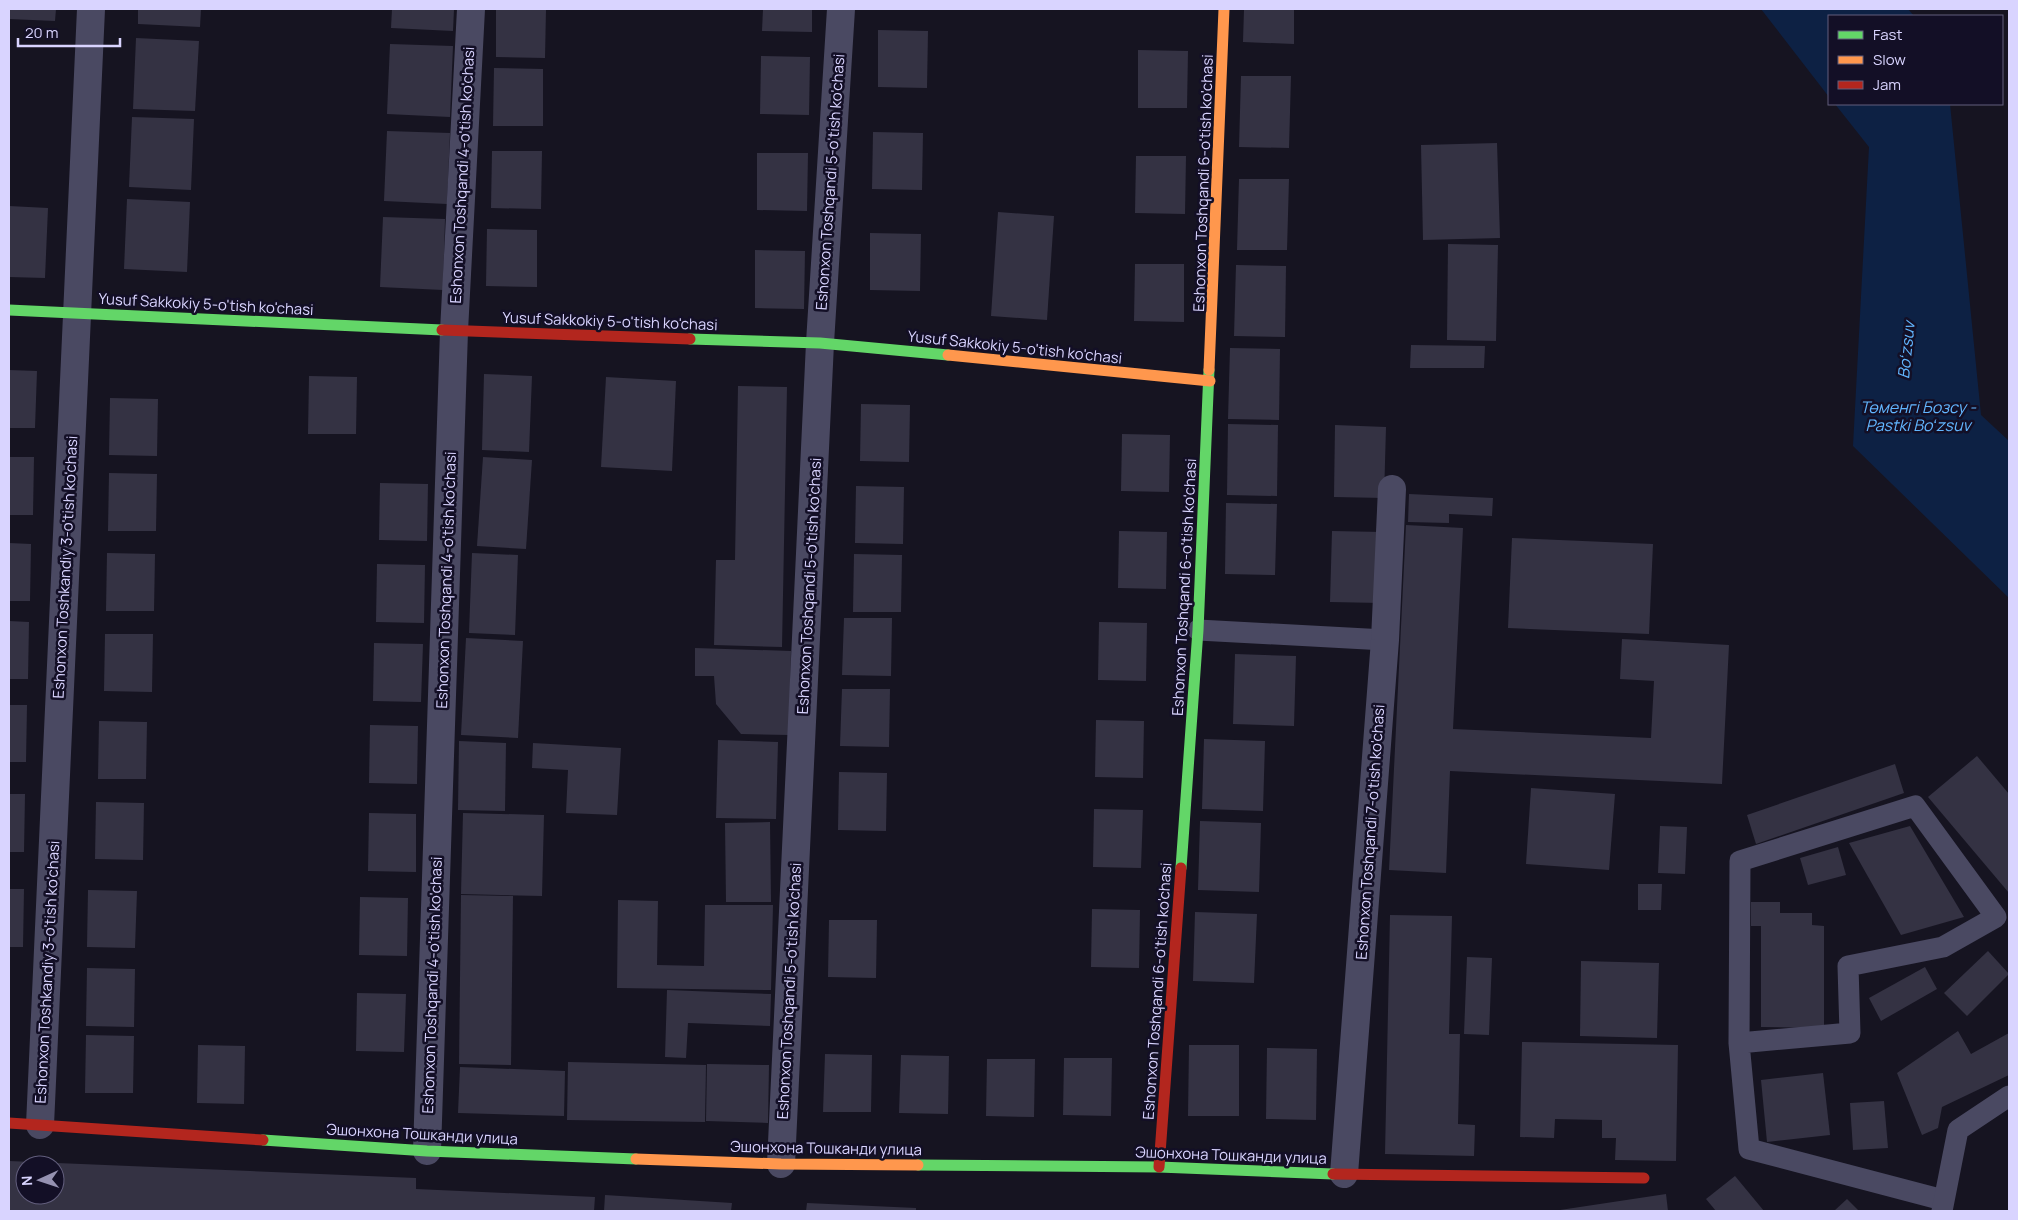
<svg xmlns="http://www.w3.org/2000/svg" width="2018" height="1220" font-family="Manrope,sans-serif">
	<rect width="100%" height="100%" fill="#161421"/>
	<!-- water -->
	<g fill="#0d2144">
		<polygon points="1761,9 1908,9 1914,16 1829,16 1829,97"/>
		<polygon points="1835,104 1950,104 1981,415 2009,441 2009,598 1853,446 1869,147"/>
	</g>
	<!-- building -->
	<g fill="#343243" fill-rule="evenodd">
		<polygon points="9,9 56,9 55,21 9,19"/>
		<polygon points="138,9 201,9 200,27 138,24"/>
		<polygon points="392,9 454,9 453,31 391,28"/>
		<polygon points="496,9 546,9 545,58 496,57"/>
		<polygon points="763,9 812,9 812,32 762,31"/>
		<polygon points="1244,9 1294,9 1294,44 1243,42"/>
		<polygon points="878,30 928,31 927,88 878,87"/>
		<polygon points="136,38 199,41 195,111 133,109"/>
		<polygon points="390,44 453,46 450,117 387,114"/>
		<polygon points="1138,50 1188,51 1187,108 1138,108"/>
		<polygon points="761,56 810,57 809,115 760,114"/>
		<polygon points="494,68 543,69 543,126 493,126"/>
		<polygon points="1241,76 1291,76 1289,148 1239,147"/>
		<polygon points="132,117 194,119 191,190 129,187"/>
		<polygon points="387,131 450,133 447,204 384,201"/>
		<polygon points="873,132 923,133 922,190 872,189"/>
		<polygon points="1497,143 1500,238 1423,240 1421,145"/>
		<polygon points="492,151 542,151 541,209 491,208"/>
		<polygon points="757,153 808,153 807,211 757,210"/>
		<polygon points="1136,156 1186,156 1185,214 1135,213"/>
		<polygon points="1239,179 1289,179 1287,250 1237,250"/>
		<polygon points="127,199 190,202 187,272 124,269"/>
		<polygon points="9,206 48,208 45,278 9,277"/>
		<polygon points="998,212 1054,216 1047,320 991,316"/>
		<polygon points="383,217 445,219 443,290 380,287"/>
		<polygon points="487,229 537,230 537,287 486,286"/>
		<polygon points="870,233 921,234 920,291 870,290"/>
		<polygon points="1448,244 1498,245 1496,341 1447,340"/>
		<polygon points="755,250 805,251 804,309 755,308"/>
		<polygon points="1135,264 1184,264 1184,322 1134,321"/>
		<polygon points="1236,265 1286,266 1285,337 1234,336"/>
		<polygon points="1411,345 1485,346 1484,368 1410,368"/>
		<polygon points="1230,348 1280,349 1279,420 1228,419"/>
		<polygon points="9,370 37,371 35,428 9,428"/>
		<polygon points="484,374 532,376 529,452 482,450"/>
		<polygon points="309,376 357,377 356,434 308,434"/>
		<polygon points="606,377 676,381 672,471 601,467"/>
		<polygon points="738,386 787,387 782,647 714,645 716,560 735,560"/>
		<polygon points="110,398 158,399 157,456 109,455"/>
		<polygon points="861,404 910,405 909,462 860,461"/>
		<polygon points="1228,424 1278,425 1277,496 1227,495"/>
		<polygon points="1335,425 1386,427 1384,498 1334,497"/>
		<polygon points="1122,434 1170,435 1169,492 1121,491"/>
		<polygon points="9,457 34,457 33,515 9,515"/>
		<polygon points="483,457 532,460 526,549 477,546"/>
		<polygon points="109,473 157,474 156,531 108,531"/>
		<polygon points="380,483 428,484 427,541 379,540"/>
		<polygon points="856,486 904,487 903,544 855,543"/>
		<polygon points="1409,494 1493,498 1492,516 1449,514 1449,523 1408,522"/>
		<polygon points="1226,503 1277,504 1275,575 1225,574"/>
		<polygon points="1406,525 1463,528 1453,729 1651,738 1654,681 1620,679 1622,639 1729,645 1722,784 1450,771 1446,873 1389,870"/>
		<polygon points="1119,531 1167,532 1166,589 1118,588"/>
		<polygon points="1332,531 1382,532 1381,603 1330,602"/>
		<polygon points="1512,538 1653,544 1649,634 1508,628"/>
		<polygon points="9,543 31,544 30,601 9,601"/>
		<polygon points="107,553 155,554 154,611 106,611"/>
		<polygon points="472,553 518,555 515,635 469,633"/>
		<polygon points="854,554 902,555 901,612 853,612"/>
		<polygon points="377,564 425,565 424,623 376,622"/>
		<polygon points="844,618 892,618 891,676 842,675"/>
		<polygon points="9,621 29,622 28,679 9,679"/>
		<polygon points="1099,622 1147,623 1146,681 1098,680"/>
		<polygon points="105,634 153,634 152,692 104,691"/>
		<polygon points="466,638 523,641 518,738 461,735"/>
		<polygon points="374,643 423,644 421,702 373,701"/>
		<polygon points="695,648 791,651 789,735 741,734 716,704 714,676 695,676"/>
		<polygon points="1235,654 1296,656 1294,726 1233,724"/>
		<polygon points="842,689 890,689 889,747 840,746"/>
		<polygon points="9,705 27,705 26,762 9,762"/>
		<polygon points="1096,720 1144,721 1143,778 1095,777"/>
		<polygon points="99,721 147,722 146,779 98,779"/>
		<polygon points="370,725 418,726 417,784 369,783"/>
		<polygon points="1204,739 1265,741 1263,811 1202,809"/>
		<polygon points="718,740 778,742 776,819 716,818"/>
		<polygon points="459,741 506,743 505,811 458,810"/>
		<polygon points="533,743 621,748 617,815 566,813 568,770 532,768"/>
		<polygon points="1977,756 2009,794 2009,893 1928,797"/>
		<polygon points="1895,764 1904,793 1756,844 1747,815"/>
		<polygon points="839,772 887,773 886,831 838,830"/>
		<polygon points="1531,788 1615,794 1609,870 1526,864"/>
		<polygon points="9,794 25,794 24,852 9,852"/>
		<polygon points="96,802 144,803 143,860 95,859"/>
		<polygon points="1094,809 1143,810 1141,868 1093,867"/>
		<polygon points="369,813 416,814 416,872 368,871"/>
		<polygon points="463,813 544,815 542,896 461,894"/>
		<polygon points="1200,821 1261,823 1259,892 1198,890"/>
		<polygon points="770,822 771,902 726,902 725,823"/>
		<polygon points="1660,826 1687,827 1685,874 1658,873"/>
		<polygon points="1910,826 1964,917 1901,935 1849,843"/>
		<polygon points="1838,847 1846,875 1808,885 1800,858"/>
		<polygon points="1638,884 1662,884 1661,910 1638,910"/>
		<polygon points="9,889 24,889 23,947 9,947"/>
		<polygon points="88,890 137,891 135,948 87,947"/>
		<polygon points="461,895 513,896 511,1065 459,1064"/>
		<polygon points="360,897 408,898 407,956 359,955"/>
		<polygon points="618,900 658,901 657,965 704,966 705,905 773,905 771,990 617,988"/>
		<polygon points="1751,902 1780,902 1780,913 1812,913 1812,925 1824,926 1824,1028 1761,1027 1761,926 1751,926"/>
		<polygon points="1092,909 1140,910 1139,968 1091,967"/>
		<polygon points="1195,912 1257,914 1254,983 1193,981"/>
		<polygon points="1390,915 1452,916 1449,1034 1460,1034 1458,1124 1475,1125 1474,1156 1385,1154"/>
		<polygon points="829,920 877,920 876,978 828,977"/>
		<polygon points="1988,951 2009,974 1967,1016 1944,993"/>
		<polygon points="1467,957 1492,958 1489,1035 1464,1034"/>
		<polygon points="1581,961 1659,963 1657,1038 1580,1036"/>
		<polygon points="1925,967 1937,989 1881,1021 1869,998"/>
		<polygon points="87,968 135,969 134,1027 86,1026"/>
		<polygon points="667,990 771,994 770,1026 688,1023 686,1058 665,1057"/>
		<polygon points="357,993 406,994 404,1052 356,1051"/>
		<polygon points="1958,1031 1971,1054 2009,1033 2009,1075 1942,1107 1938,1128 1922,1135 1897,1073"/>
		<polygon points="86,1035 134,1036 133,1093 85,1093"/>
		<polygon points="1522,1042 1678,1045 1676,1161 1615,1160 1616,1138 1602,1138 1602,1120 1555,1119 1554,1138 1520,1137"/>
		<polygon points="198,1045 245,1046 244,1104 197,1103"/>
		<polygon points="1189,1045 1239,1045 1239,1116 1188,1116"/>
		<polygon points="1267,1048 1317,1049 1316,1120 1266,1119"/>
		<polygon points="825,1054 872,1055 871,1112 823,1112"/>
		<polygon points="901,1055 949,1056 948,1114 899,1113"/>
		<polygon points="1064,1058 1112,1058 1111,1116 1063,1115"/>
		<polygon points="987,1059 1035,1059 1034,1117 986,1116"/>
		<polygon points="568,1062 706,1065 705,1122 567,1120"/>
		<polygon points="707,1064 769,1065 768,1123 706,1121"/>
		<polygon points="460,1067 565,1071 564,1116 458,1113"/>
		<polygon points="1823,1073 1830,1135 1767,1142 1761,1080"/>
		<polygon points="1884,1101 1888,1148 1853,1150 1850,1103"/>
		<path d="M9 1161 416 1178V1189L595 1197 594 1211H9ZM25 1165H55V1195H25Z"/>
		<polygon points="1735,1176 1764,1211 1716,1211 1706,1199"/>
		<polygon points="1666,1194 1668,1211 1560,1211 1560,1210"/>
		<polygon points="605,1195 732,1203 731,1211 604,1211"/>
		<polygon points="1847,1199 1859,1211 1834,1211"/>
		<polygon points="807,1203 916,1208 916,1211 806,1211"/>
	</g>
	<g fill="none" stroke-linecap="round" stroke-linejoin="round">
		<!-- lane -->
		<g stroke="#4a4962" stroke-width="21">
			<polyline points="1198,630 1385,640"/>
			<polyline points="1739,1043 1850,1033 1848,966 1943,947 1996,917 1915,806 1740,861 1739,1043 1749,1149 1943,1200"/>
			<polyline points="1942,1211 1958,1130 2009,1096"/>
		</g>
		<!-- street -->
		<g stroke="#4a4962" stroke-width="28">
			<polyline points="40,1125 91,9"/>
			<polyline points="427,1151 454,331 471,9"/>
			<polyline points="781,1164 820,343 841,9"/>
			<polyline points="1344,1174 1385,640 1392,489"/>
		</g>
		<!-- fast -->
		<g stroke="#63d668" stroke-width="11">
			<polyline points="9,310 442,330"/>
			<polyline points="690,339 820,343 948,355"/>
			<polyline points="1181,868 1198,630 1209,370"/>
			<polyline points="263,1140 427,1151 636,1159"/>
			<polyline points="918,1165 1159,1167 1333,1174"/>
		</g>
		<!-- slow -->
		<g stroke="#ff974d" stroke-width="11">
			<polyline points="948,355 1210,381"/>
			<polyline points="1209,370 1224,9"/>
			<polyline points="636,1159 781,1164 918,1165"/>
		</g>
		<!-- jam -->
		<g stroke="#b3261e" stroke-width="11">
			<polyline points="442,330 690,339"/>
			<polyline points="9,1123 263,1140"/>
			<polyline points="1159,1167 1181,868"/>
			<polyline points="1333,1174 1644,1178"/>
		</g>
	</g>
	<g text-anchor="middle" dominant-baseline="central" stroke-width="5" stroke-linejoin="round" paint-order="stroke">
		<!-- street labels -->
		<g font-size="15" fill="#d9d4ff" stroke="#130f26">
			<text transform="translate(462 175) rotate(-87)">Eshonxon Toshqandi 4-o'tish ko'chasi</text>
			<text transform="translate(830 182) rotate(-86)">Eshonxon Toshqandi 5-o'tish ko'chasi</text>
			<text transform="translate(1203 183) rotate(-88)">Eshonxon Toshqandi 6-o'tish ko'chasi</text>
			<text transform="translate(206 304) rotate(3)">Yusuf Sakkokiy 5-o'tish ko'chasi</text>
			<text transform="translate(610 321) rotate(2)">Yusuf Sakkokiy 5-o'tish ko'chasi</text>
			<text transform="translate(1015 347) rotate(6)">Yusuf Sakkokiy 5-o'tish ko'chasi</text>
			<text transform="translate(65 567) rotate(-87)">Eshonxon Toshkandiy 3-o'tish ko'chasi</text>
			<text transform="translate(446 580) rotate(-88)">Eshonxon Toshqandi 4-o'tish ko'chasi</text>
			<text transform="translate(809 586) rotate(-87)">Eshonxon Toshqandi 5-o'tish ko'chasi</text>
			<text transform="translate(1184 587) rotate(-87)">Eshonxon Toshqandi 6-o'tish ko'chasi</text>
			<text transform="translate(1370 832) rotate(-86)">Eshonxon Toshqandi 7-o'tish ko'chasi</text>
			<text transform="translate(47 972) rotate(-87)">Eshonxon Toshkandiy 3-o'tish ko'chasi</text>
			<text transform="translate(432 985) rotate(-88)">Eshonxon Toshqandi 4-o'tish ko'chasi</text>
			<text transform="translate(789 991) rotate(-87)">Eshonxon Toshqandi 5-o'tish ko'chasi</text>
			<text transform="translate(1157 991) rotate(-86)">Eshonxon Toshqandi 6-o'tish ko'chasi</text>
			<text transform="translate(422 1134) rotate(3)">Эшонхона Тошканди улица</text>
			<text transform="translate(826 1148) rotate(1)">Эшонхона Тошканди улица</text>
			<text transform="translate(1231 1155) rotate(2)">Эшонхона Тошканди улица</text>
		</g>
		<!-- water labels -->
		<g font-size="16" font-style="italic" fill="#62b6ff" stroke="#130f26">
			<text transform="translate(1906 350) rotate(-84)">Boʻzsuv</text>
			<text x="1918" y="407">Төменгі Бозсу -<tspan x="1918" dy="18">Pastki Boʻzsuv</tspan></text>
		</g>
	</g>
	<!-- border -->
	<rect width="2018" height="1220" fill="none" stroke="#d9d4ff" stroke-width="20"/>
	<!-- legend -->
	<rect x="1828" y="15" width="175" height="90" fill="#130f26" stroke="#625e7d"/>
	<rect x="1838" y="31" width="25" height="8" fill="#63d668" stroke="#625e7d"/>
	<text x="1873" y="40" font-size="15" fill="#d9d4ff">Fast</text>
	<rect x="1838" y="56" width="25" height="8" fill="#ff974d" stroke="#625e7d"/>
	<text x="1873" y="65" font-size="15" fill="#d9d4ff">Slow</text>
	<rect x="1838" y="81" width="25" height="8" fill="#b3261e" stroke="#625e7d"/>
	<text x="1873" y="90" font-size="15" fill="#d9d4ff">Jam</text>
	<!-- north arrow -->
	<g transform="translate(40 1180) rotate(267)"><circle r="24" fill="#130f26" stroke="#625e7d"/>
	<path d="M0-4L9 19L0 12L-9 19Z" fill="#9591b1"/>
	<text y="-8" font-size="14" font-weight="bold" text-anchor="middle" fill="#d9d4ff">N</text>
	</g>
	<!-- scale -->
	<path d="M18 38v8h102v-8" fill="none" stroke="#d9d4ff" stroke-width="2.5"/>
	<text x="25" y="38" font-size="15" fill="#d9d4ff" stroke="#130f26" stroke-width="4" paint-order="stroke">20 m</text>
</svg>
